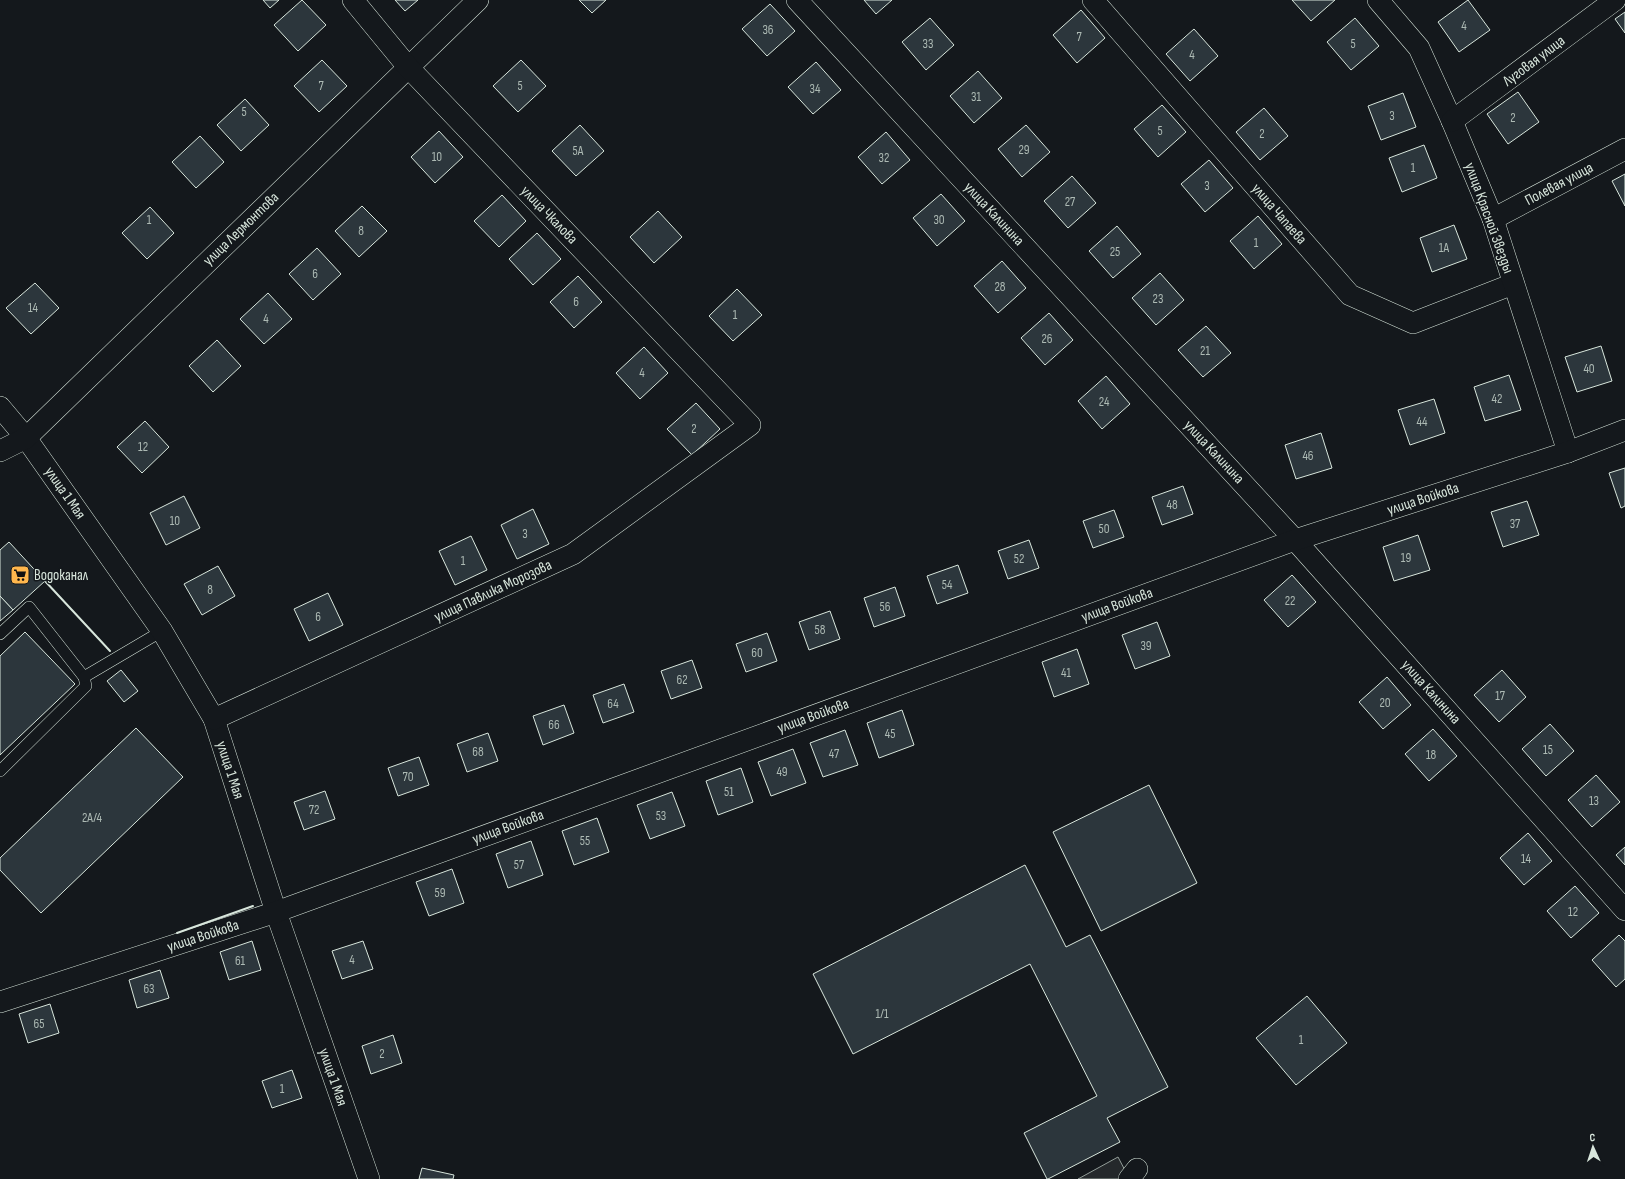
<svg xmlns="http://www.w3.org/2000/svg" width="1625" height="1179" font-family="'Sofia Sans Condensed',sans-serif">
	<rect width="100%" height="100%" fill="#14181c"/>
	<!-- parking -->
	<polygon fill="#24282b" stroke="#939e99" points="1118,1157 1129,1178 1126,1179 1078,1179"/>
	<!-- building -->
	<g fill="#2c363c" stroke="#d8e6dc">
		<polygon points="263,0 279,0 270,8"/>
		<polygon points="302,0 326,25 298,51 274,25"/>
		<polygon points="395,0 418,0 405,11"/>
		<polygon points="579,0 606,0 592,13"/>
		<polygon points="864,0 892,0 876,14"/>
		<polygon points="1292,0 1335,0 1311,21"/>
		<polygon points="1468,0 1490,30 1459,52 1438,22"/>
		<polygon points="770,4 795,31 767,56 742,29"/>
		<polygon points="1081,10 1105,38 1077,63 1053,35"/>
		<polygon points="1625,12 1625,33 1615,19"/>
		<polygon points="930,18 954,45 926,70 902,42"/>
		<polygon points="1355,18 1379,46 1351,70 1327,42"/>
		<polygon points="1194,29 1218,56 1190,81 1166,54"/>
		<polygon points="322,60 347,86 319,112 294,86"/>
		<polygon points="521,60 546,86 518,112 493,86"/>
		<polygon points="816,62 841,90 813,114 788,87"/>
		<polygon points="978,71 1002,98 974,123 950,96"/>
		<polygon points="1518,92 1539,122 1508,144 1487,114"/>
		<polygon points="1403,93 1416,127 1381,140 1368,106"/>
		<polygon points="245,99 269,125 241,151 217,125"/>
		<polygon points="1162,105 1186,132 1158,157 1134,129"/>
		<polygon points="1264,108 1288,136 1260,160 1236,132"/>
		<polygon points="580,125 604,151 576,176 552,151"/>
		<polygon points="1026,125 1050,152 1022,177 998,149"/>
		<polygon points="439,131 463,157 435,183 411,157"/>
		<polygon points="886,132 910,160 882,184 858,157"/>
		<polygon points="200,136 224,162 196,188 172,162"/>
		<polygon points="1424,145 1437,178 1402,192 1389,158"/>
		<polygon points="1209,160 1233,188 1205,212 1181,184"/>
		<polygon points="1625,174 1625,206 1612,181"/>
		<polygon points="1072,176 1096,203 1068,228 1044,201"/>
		<polygon points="941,194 965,221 937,246 913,218"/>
		<polygon points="502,195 526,221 499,247 474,221"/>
		<polygon points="362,206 387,231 359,257 335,231"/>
		<polygon points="150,207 174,233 147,259 122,233"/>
		<polygon points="658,211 682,237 654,263 630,237"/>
		<polygon points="1258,216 1282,244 1254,269 1230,241"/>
		<polygon points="1454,225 1467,259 1432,272 1420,238"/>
		<polygon points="1117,226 1141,254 1113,278 1089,251"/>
		<polygon points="537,233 561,259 533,285 509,259"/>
		<polygon points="317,248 341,274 313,300 289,274"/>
		<polygon points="1002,261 1026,288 998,313 974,286"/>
		<polygon points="1160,273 1184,300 1156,325 1132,298"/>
		<polygon points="578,276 602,302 574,328 550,302"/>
		<polygon points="35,283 59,308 31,334 6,308"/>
		<polygon points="737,289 762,315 733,341 709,316"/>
		<polygon points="268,293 292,319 264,344 240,319"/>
		<polygon points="1049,313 1073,340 1045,365 1021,338"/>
		<polygon points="1206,326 1231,353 1203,377 1178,350"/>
		<polygon points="217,340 241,366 213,392 189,366"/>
		<polygon points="1601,346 1612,381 1577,392 1565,357"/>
		<polygon points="644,347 668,373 640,399 616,373"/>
		<polygon points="1509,375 1521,410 1485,421 1474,387"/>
		<polygon points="1106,376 1130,404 1102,429 1078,401"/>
		<polygon points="1434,399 1445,433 1410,445 1398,410"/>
		<polygon points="696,403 720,429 692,455 667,429"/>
		<polygon points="145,421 169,447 142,473 117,447"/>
		<polygon points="1321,433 1332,468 1296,479 1285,445"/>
		<polygon points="1625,468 1625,506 1621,508 1609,473"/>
		<polygon points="1183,486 1193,514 1162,525 1152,497"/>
		<polygon points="184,496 200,528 166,545 150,513"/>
		<polygon points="1527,501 1539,535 1503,547 1491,512"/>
		<polygon points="533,509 549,544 517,559 501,525"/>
		<polygon points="1114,510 1124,537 1093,548 1083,521"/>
		<polygon points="1418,535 1430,570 1394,581 1383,547"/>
		<polygon points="471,536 487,570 455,585 439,551"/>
		<polygon points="1029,540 1039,568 1008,579 998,551"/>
		<polygon points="9,542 45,581 13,610 0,596 0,550"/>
		<polygon points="958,565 968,593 937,604 927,576"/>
		<polygon points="218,566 235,596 202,615 184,584"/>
		<polygon points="1292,575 1316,602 1288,627 1264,600"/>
		<polygon points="895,587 905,616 874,627 864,598"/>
		<polygon points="328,593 343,625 309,641 294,609"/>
		<polygon points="0,596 13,610 0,621"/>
		<polygon points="830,611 840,639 809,650 799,622"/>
		<polygon points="1157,622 1170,656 1135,669 1122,635"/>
		<polygon points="25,632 75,684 0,755 0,656"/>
		<polygon points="767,633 777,661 746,672 736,644"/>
		<polygon points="1077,649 1089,684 1054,697 1042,662"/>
		<polygon points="692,660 702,688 671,699 661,671"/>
		<polygon points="121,670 138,691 124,702 107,681"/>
		<polygon points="1502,670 1526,697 1499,722 1474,695"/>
		<polygon points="1387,677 1411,705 1383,729 1359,702"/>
		<polygon points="624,684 634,712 603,723 593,695"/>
		<polygon points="564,705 574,733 543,745 533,716"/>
		<polygon points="902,710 914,745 879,758 867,723"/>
		<polygon points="1550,724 1574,751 1546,776 1522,749"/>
		<polygon points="136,728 183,777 41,913 0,870 0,858"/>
		<polygon points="1433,729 1457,756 1429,781 1405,754"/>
		<polygon points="845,730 858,765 823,777 810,743"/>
		<polygon points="488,733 498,761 467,772 457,744"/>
		<polygon points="793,749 806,783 771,796 758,762"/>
		<polygon points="419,757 429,785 398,796 388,768"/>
		<polygon points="741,768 753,802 718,815 706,781"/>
		<polygon points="1596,775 1620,802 1592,827 1568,800"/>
		<polygon points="1149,785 1197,883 1101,931 1053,832"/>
		<polygon points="325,791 335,819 304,830 294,802"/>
		<polygon points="672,792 685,826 650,839 637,805"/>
		<polygon points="597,818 609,852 574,865 562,831"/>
		<polygon points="1528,833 1552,861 1524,885 1500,858"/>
		<polygon points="531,841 543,875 508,888 496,854"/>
		<polygon points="1625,847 1625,865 1616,855"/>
		<polygon points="1025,865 1066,947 1090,935 1168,1087 1107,1118 1120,1142 1048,1179 1047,1179 1024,1133 1097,1096 1030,964 853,1054 813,974"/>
		<polygon points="452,869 464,903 429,916 416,882"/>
		<polygon points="1575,886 1599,913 1571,938 1547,911"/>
		<polygon points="1619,935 1625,941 1625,979 1616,987 1592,960"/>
		<polygon points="252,941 261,970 229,980 220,952"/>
		<polygon points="363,941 373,969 342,979 332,951"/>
		<polygon points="160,970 169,998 137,1008 129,980"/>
		<polygon points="1307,996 1347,1043 1296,1085 1256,1038"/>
		<polygon points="50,1004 59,1033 28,1043 19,1014"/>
		<polygon points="393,1035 402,1063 371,1074 362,1046"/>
		<polygon points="292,1070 302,1098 272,1108 262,1081"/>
		<polygon points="422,1168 454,1175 453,1179 419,1179"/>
	</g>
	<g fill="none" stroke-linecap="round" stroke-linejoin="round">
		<!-- service casing -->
		<g stroke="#d8e6dc" stroke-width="12">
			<g id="service">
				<polyline points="0,634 29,607 84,677 86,686 0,771"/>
				<polyline points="84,677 162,631"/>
			</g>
		</g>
		<!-- minor casing -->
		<g stroke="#d8e6dc" stroke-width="22">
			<g id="minor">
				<polyline points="797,0 1295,540 1625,910"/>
				<polyline points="1093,0 1350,295 1413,323 1513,284"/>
				<polyline points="1378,0 1419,48 1452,121 1493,219 1568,452"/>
				<polyline points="1452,121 1615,0"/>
				<polyline points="1493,219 1625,149"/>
				<polyline points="0,407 26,438 162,631 214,719 276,912 369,1179"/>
				<polyline points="0,451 26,438 478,0"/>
				<polyline points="214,719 573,554 750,425 408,67 353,0"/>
				<polyline points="0,1002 276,912 1295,540 1568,452 1625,430"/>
				<polyline points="1129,1179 1137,1169"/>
			</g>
		</g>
		<!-- service -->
		<use href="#service" stroke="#14181c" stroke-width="11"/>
		<!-- minor -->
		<use href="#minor" stroke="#14181c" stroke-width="21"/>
		<!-- wall -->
		<g stroke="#d8e6dc" stroke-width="2">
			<polyline points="45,581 110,651"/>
			<polyline points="177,933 253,906"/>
		</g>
	</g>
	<!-- icons -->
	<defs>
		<g id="supermarket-square" transform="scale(1)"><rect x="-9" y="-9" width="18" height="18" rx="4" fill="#ffb74d" stroke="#14181c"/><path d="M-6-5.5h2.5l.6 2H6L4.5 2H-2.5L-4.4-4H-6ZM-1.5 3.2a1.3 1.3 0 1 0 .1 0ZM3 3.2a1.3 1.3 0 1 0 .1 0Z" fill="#111"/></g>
	</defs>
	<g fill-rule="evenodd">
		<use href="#supermarket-square" x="20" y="575"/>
	</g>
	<g text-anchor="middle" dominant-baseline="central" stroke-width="3" stroke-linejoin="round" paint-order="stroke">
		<!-- number labels -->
		<g font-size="13" fill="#adbab4">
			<text x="1464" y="26">4</text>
			<text x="768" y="30">36</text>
			<text x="1079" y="37">7</text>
			<text x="928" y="44">33</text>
			<text x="1353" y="44">5</text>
			<text x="1192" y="55">4</text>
			<text x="321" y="86">7</text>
			<text x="520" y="86">5</text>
			<text x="815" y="89">34</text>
			<text x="976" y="97">31</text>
			<text x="244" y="112">5</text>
			<text x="1392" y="116">3</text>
			<text x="1513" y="118">2</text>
			<text x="1160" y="131">5</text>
			<text x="1262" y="134">2</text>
			<text x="1024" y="150">29</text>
			<text x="578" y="151">5А</text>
			<text x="437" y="157">10</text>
			<text x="884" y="158">32</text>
			<text x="1413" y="168">1</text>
			<text x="1207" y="186">3</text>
			<text x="1070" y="202">27</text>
			<text x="149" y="220">1</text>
			<text x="939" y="220">30</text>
			<text x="361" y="231">8</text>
			<text x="1256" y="243">1</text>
			<text x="1444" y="248">1А</text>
			<text x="1115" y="252">25</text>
			<text x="315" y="274">6</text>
			<text x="1000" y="287">28</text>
			<text x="1158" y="299">23</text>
			<text x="576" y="302">6</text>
			<text x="33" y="308">14</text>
			<text x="735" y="315">1</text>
			<text x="266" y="319">4</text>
			<text x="1047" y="339">26</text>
			<text x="1205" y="351">21</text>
			<text x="1589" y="369">40</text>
			<text x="642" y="373">4</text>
			<text x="1497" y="399">42</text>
			<text x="1104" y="402">24</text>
			<text x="1422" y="422">44</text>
			<text x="694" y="429">2</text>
			<text x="143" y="447">12</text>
			<text x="1308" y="456">46</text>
			<text x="1172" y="505">48</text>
			<text x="175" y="521">10</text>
			<text x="1515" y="524">37</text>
			<text x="1104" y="529">50</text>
			<text x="525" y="534">3</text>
			<text x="1406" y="558">19</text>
			<text x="1019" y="559">52</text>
			<text x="463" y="561">1</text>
			<text x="947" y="585">54</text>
			<text x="210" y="590">8</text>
			<text x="1290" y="601">22</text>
			<text x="885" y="607">56</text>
			<text x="318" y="617">6</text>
			<text x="820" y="630">58</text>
			<text x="1146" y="646">39</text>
			<text x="757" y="653">60</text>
			<text x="1066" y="673">41</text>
			<text x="682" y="680">62</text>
			<text x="1500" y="696">17</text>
			<text x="1385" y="703">20</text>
			<text x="613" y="704">64</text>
			<text x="554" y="725">66</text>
			<text x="890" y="734">45</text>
			<text x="1548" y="750">15</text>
			<text x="478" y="752">68</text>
			<text x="834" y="754">47</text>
			<text x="1431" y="755">18</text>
			<text x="782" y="772">49</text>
			<text x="408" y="777">70</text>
			<text x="729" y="792">51</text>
			<text x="1594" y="801">13</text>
			<text x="314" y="810">72</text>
			<text x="661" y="816">53</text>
			<text x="92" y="818">2А/4</text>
			<text x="585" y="841">55</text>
			<text x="1526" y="859">14</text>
			<text x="519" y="865">57</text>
			<text x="440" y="893">59</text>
			<text x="1573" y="912">12</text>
			<text x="352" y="960">4</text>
			<text x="240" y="961">61</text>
			<text x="149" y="989">63</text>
			<text x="882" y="1014">1/1</text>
			<text x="39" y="1024">65</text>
			<text x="1301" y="1040">1</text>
			<text x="382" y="1054">2</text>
			<text x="282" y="1089">1</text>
		</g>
		<!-- street labels -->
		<g font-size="15" fill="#d8e6dc" stroke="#14181c">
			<text transform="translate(1534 61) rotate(-37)">Луговая улица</text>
			<text transform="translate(1559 184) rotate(-28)">Полевая улица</text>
			<text transform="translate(994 214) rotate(47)">улица Калинина</text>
			<text transform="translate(1279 214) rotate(49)">улица Чапаева</text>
			<text transform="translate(549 215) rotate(46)">улица Чкалова</text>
			<text transform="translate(1489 218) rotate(70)">улица Красной Звезды</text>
			<text transform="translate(241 229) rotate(-44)">улица Лермонтова</text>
			<text transform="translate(1214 452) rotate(47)">улица Калинина</text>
			<text transform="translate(65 493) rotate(55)">улица 1 Мая</text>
			<text transform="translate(1423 499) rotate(-18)">улица Войкова</text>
			<text transform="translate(493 591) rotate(-25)">улица Павлика Морозова</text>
			<text transform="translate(1117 605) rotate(-20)">улица Войкова</text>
			<text transform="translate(1431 692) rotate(48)">улица Калинина</text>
			<text transform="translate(813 716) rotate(-20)">улица Войкова</text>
			<text transform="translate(230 770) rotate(72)">улица 1 Мая</text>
			<text transform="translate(508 827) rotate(-20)">улица Войкова</text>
			<text transform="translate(203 936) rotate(-18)">улица Войкова</text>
			<text transform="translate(333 1077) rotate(71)">улица 1 Мая</text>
		</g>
		<!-- poi labels -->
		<g font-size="15" fill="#d8e6dc" stroke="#14181c" text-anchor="start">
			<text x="34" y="575">Водоканал</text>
		</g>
	</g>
	<!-- north arrow -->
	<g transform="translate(1593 1147) rotate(357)" stroke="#14181c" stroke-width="3" paint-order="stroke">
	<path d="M0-3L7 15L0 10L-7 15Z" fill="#d8e6dc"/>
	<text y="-6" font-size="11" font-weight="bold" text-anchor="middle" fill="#d8e6dc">С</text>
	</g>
</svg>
